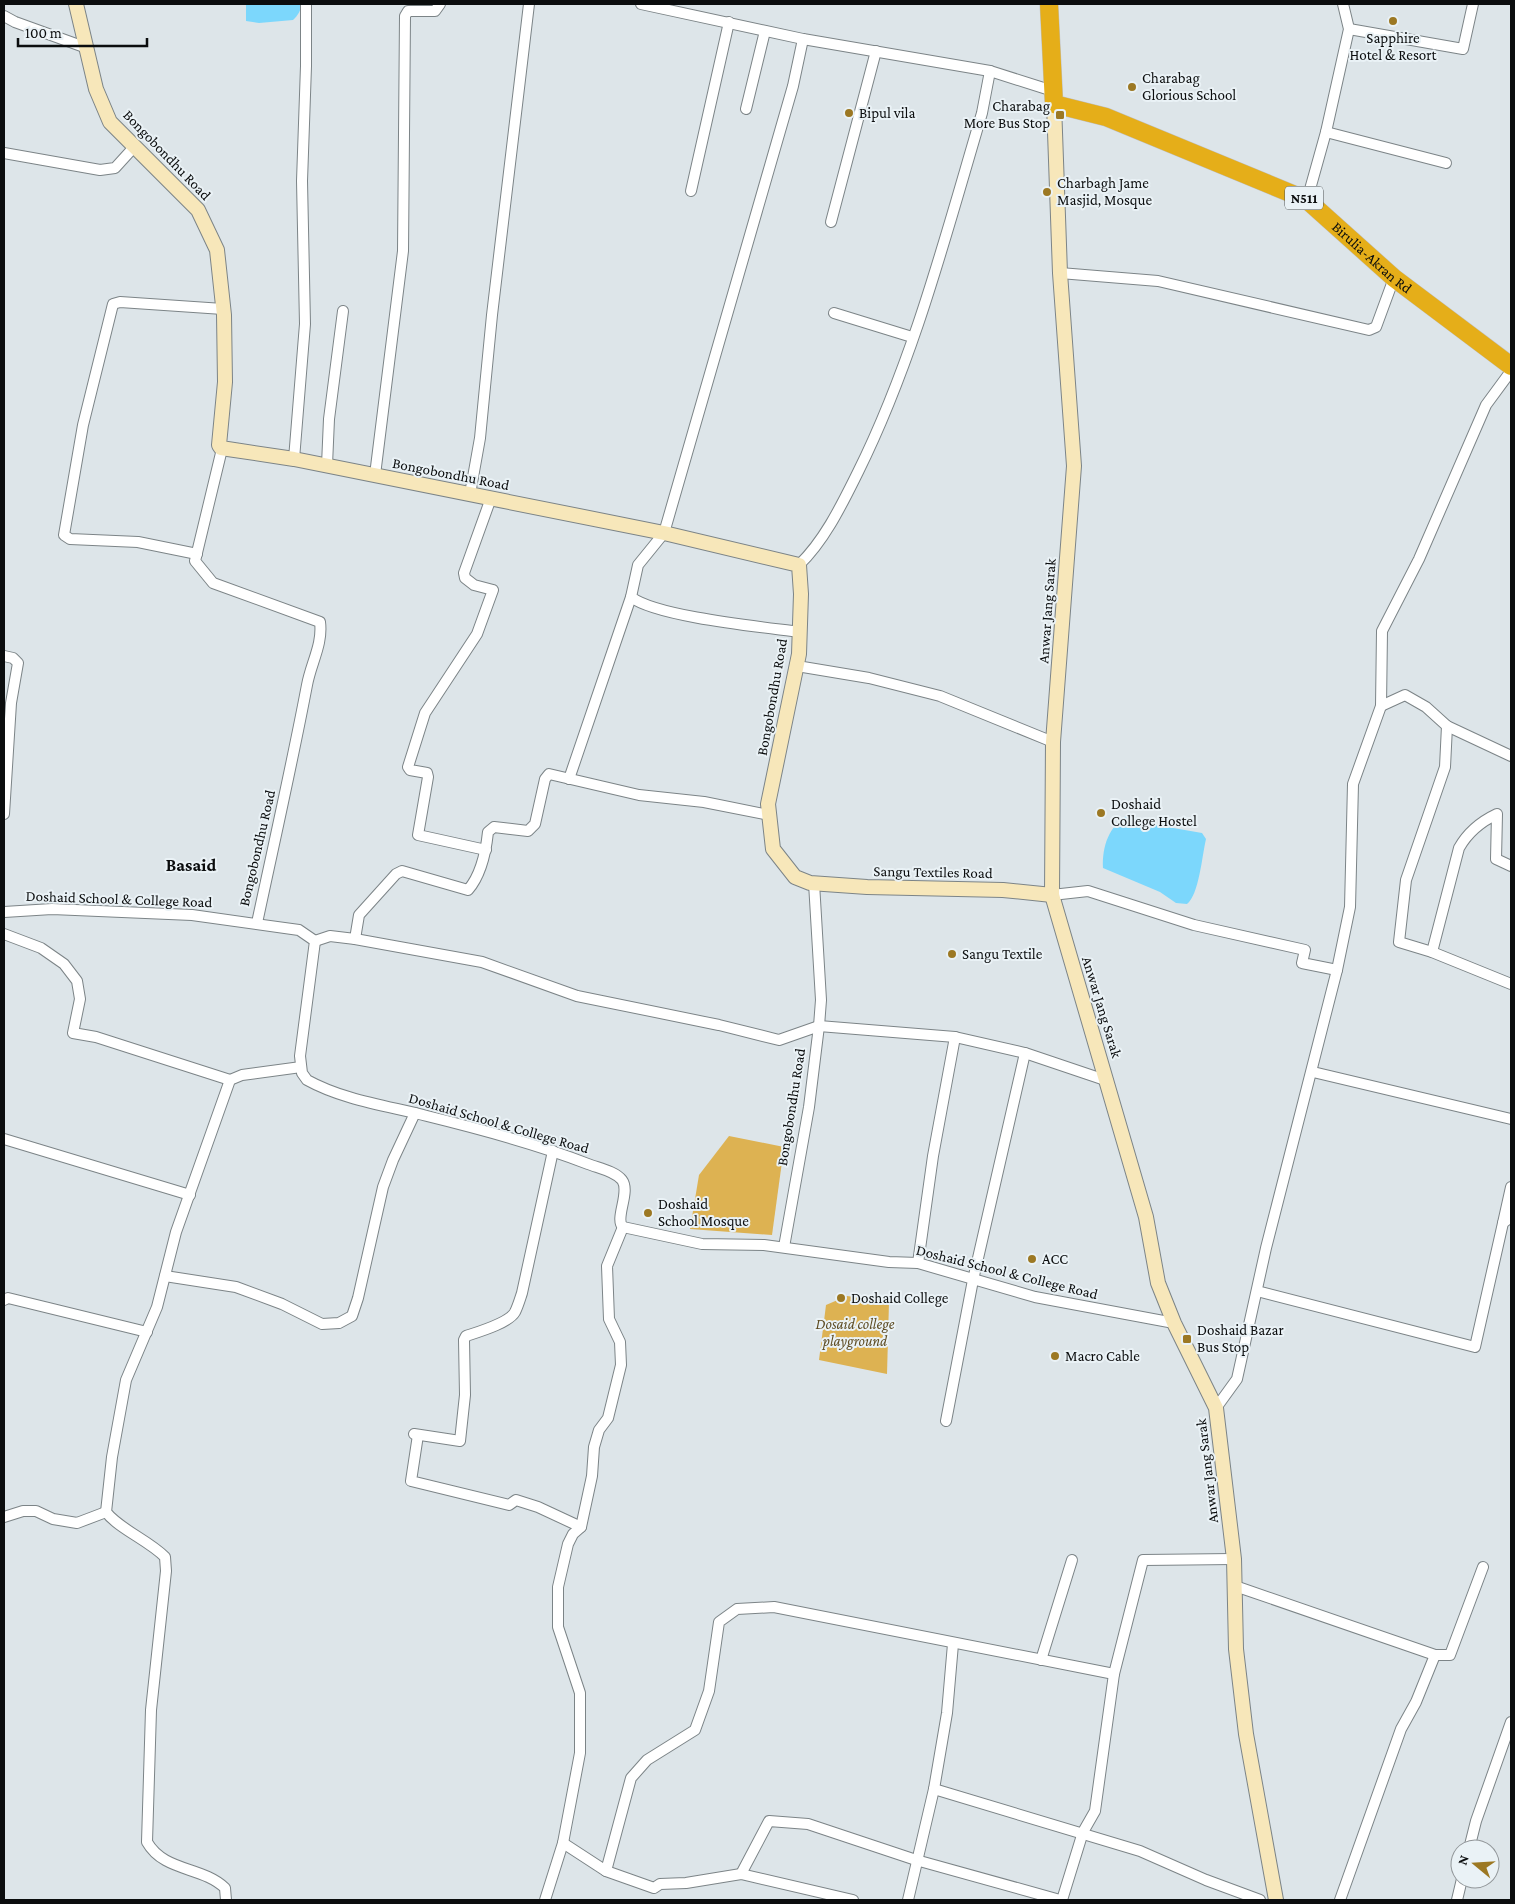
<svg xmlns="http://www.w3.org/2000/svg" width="1515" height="1904" font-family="'Crimson Pro',serif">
	<rect width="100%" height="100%" fill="#dde5e9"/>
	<!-- green -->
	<g fill="#ddb252">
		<polygon points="729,1136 784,1147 772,1235 690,1229 699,1175"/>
		<polygon points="847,1296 889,1302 887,1374 819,1360 826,1305"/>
	</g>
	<!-- water -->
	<g fill="#7cd7fc">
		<path d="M246 4H301C301 11 298 15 293 20L259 23 246 21Z"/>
		<path d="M1128 815 1156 825 1202 833 1206 839C1202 856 1199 895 1187 904L1176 903 1160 892 1103 868C1102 846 1109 826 1128 815Z"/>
	</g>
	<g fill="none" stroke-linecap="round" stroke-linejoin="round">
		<!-- street casing -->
		<g stroke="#7c8487" stroke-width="12">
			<g id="street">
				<polyline points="641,4 803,39 990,71 1053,91"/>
				<polyline points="4,16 15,22 87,48"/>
				<polyline points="1349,29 1463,49 1473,4"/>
				<polyline points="746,109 765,31"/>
				<polyline points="1326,132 1446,163"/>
				<polyline points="4,153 100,170 115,168 135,146"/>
				<polyline points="691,191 729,22"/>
				<polyline points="1307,200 1326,132 1349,29 1343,4"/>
				<polyline points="831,222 876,51"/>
				<polyline points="1060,273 1158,281 1369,330 1376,327 1394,278"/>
				<polyline points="834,313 912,337"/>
				<path d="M222 449 195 561 213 583 320 622C323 644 311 663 307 685 292 764 274 843 257 923"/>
				<polyline points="294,459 305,324 302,181 306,66 306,4"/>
				<polyline points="327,465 329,419 343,311"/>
				<polyline points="375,475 403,251 405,16 408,11 435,11 440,4"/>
				<polyline points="470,494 480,438 492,315 529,4"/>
				<polyline points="197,554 138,542 70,539 64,535 83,425 113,304 120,302 223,309"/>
				<path d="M799 565C825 540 842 504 858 472 914 359 946 234 982 113L990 71"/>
				<path d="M800 632C763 627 657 617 631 597L638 565 664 533 793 86 803 39"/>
				<polyline points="4,656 13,658 18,663 11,703 4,814"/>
				<polyline points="803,667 869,678 940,696 1053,742"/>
				<polyline points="1381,706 1405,695 1426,707 1447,726 1445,767 1406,880 1399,942 1432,952 1511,984"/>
				<polyline points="1447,726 1511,756"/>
				<polyline points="569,779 631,597"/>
				<polyline points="486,850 418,835 428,777 427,773 410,770 408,767 425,713 477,634 493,590 474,585 465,578 464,573 491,498"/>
				<polyline points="1052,895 1088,891 1194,925 1305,950 1302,963 1337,970"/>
				<path d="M4 912 52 909 192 915 299 930 315 941 300 1056 302 1073 307 1080C343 1100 388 1106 427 1116 480 1129 537 1144 588 1164 598 1168 615 1171 622 1180 631 1192 614 1219 623 1227"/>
				<polyline points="4,934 41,948 64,964 77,981 80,999 73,1033 96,1037 230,1080"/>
				<path d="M355 939 359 915 396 874 402 871 468 890C482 874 486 851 488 832L494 827 528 831 535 824 545 779 549 774 639 795 704 802 769 815"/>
				<polyline points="315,941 330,936 355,939 482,962 577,996 719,1025 779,1040 819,1026 955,1037 1025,1053 1108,1081"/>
				<path d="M1432 952 1459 848C1468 832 1480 822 1497 814L1496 859 1511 866"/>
				<polyline points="1313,1072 1511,1119"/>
				<polyline points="4,1139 190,1195"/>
				<polyline points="1503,1223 1511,1187"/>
				<polyline points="623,1227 702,1244 764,1245 889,1262 918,1263 1035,1297 1174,1323"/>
				<polyline points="784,1247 809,1107 819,1026 821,1000 814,883"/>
				<polyline points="918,1263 933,1156 955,1037"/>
				<polyline points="165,1276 236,1287 282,1304 322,1324 339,1323 352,1316 358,1298 383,1187 393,1160 415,1113"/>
				<polyline points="1257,1291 1475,1347 1503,1223 1511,1217"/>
				<polyline points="4,1300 8,1298 147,1332"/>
				<polyline points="1216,1408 1237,1379 1266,1248 1337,970 1350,907 1353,784 1381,706 1382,631 1419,559 1486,405 1511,371"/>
				<polyline points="946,1421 973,1280 1025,1053"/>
				<path d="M414 1434 460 1441 465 1395 464 1340 466 1336C478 1332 509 1323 515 1312 518 1306 520 1299 522 1293L553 1151"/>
				<polyline points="418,1435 411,1481 509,1505 516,1500 538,1507 581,1527"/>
				<polyline points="4,1517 23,1511 36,1511 53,1519 77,1523 106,1512"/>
				<polyline points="1235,1586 1435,1655"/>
				<polyline points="1041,1660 1072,1560"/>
				<polyline points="934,1789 1140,1851 1206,1880 1260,1900"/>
				<polyline points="563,1843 606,1871 631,1778 647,1760 695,1730 709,1691 719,1622 737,1609 774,1607 1114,1674"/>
				<polyline points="1469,1849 1476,1821 1511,1722"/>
				<polyline points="606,1871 654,1888 660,1884 686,1883 741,1874 853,1900"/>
				<polyline points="741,1874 769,1821 808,1824 916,1860 1060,1900"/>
				<path d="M226 1900 225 1888C202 1866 164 1872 147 1842L151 1710 166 1571 165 1557C148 1540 119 1529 106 1512L112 1457 126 1380 157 1307 176 1232 230 1080 242 1075 301 1067"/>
				<polyline points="545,1900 563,1843 580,1753 580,1693 558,1627 558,1587 568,1544 573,1534 581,1527 592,1476 594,1447 599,1430 608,1418 621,1365 620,1342 609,1319 607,1266 623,1227"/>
				<polyline points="908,1900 934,1789 947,1713 953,1644"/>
				<polyline points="1062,1900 1083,1832 1095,1811 1114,1674 1143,1560 1234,1559"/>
				<polyline points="1340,1900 1401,1729 1416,1702 1435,1655 1450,1655 1483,1567"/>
				<polyline points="1457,1900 1462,1879"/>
			</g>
		</g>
		<!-- secondary casing -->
		<g stroke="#7c8487" stroke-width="16">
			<g id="secondary">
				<polyline points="76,4 96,89 110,122 198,210 217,250 224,315 225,382 219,445 221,448 294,459 664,533 799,565 801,594 799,654 768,804 773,849 795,877 810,883 867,887 1003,890 1052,895"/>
				<polyline points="1054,104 1060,273 1074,466 1053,742 1052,895 1146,1217 1158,1283 1174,1323 1216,1408 1234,1559 1236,1649 1246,1734 1276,1900"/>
			</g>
		</g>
		<!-- highway casing -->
		<g stroke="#c0c0c0" stroke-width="19">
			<g id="highway">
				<path id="s1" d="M1049 4 1054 104 1106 117 1307 200 1394 278 1511 366"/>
			</g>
		</g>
		<!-- street -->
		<use href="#street" stroke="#fff" stroke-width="10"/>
		<!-- secondary -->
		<use href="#secondary" stroke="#f7e7ba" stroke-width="14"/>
		<!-- highway -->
		<use href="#highway" stroke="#e5ae19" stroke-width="18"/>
	</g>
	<!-- markers -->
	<g fill="#9c7823" stroke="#eaf2f6" stroke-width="2">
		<circle cx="1393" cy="21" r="5"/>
		<circle cx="1132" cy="87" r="5"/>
		<circle cx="849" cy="113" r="5"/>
		<rect x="1055" y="110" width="10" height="10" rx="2.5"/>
		<circle cx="1047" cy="192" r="5"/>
		<circle cx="1101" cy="813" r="5"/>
		<circle cx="952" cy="954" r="5"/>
		<circle cx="648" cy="1213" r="5"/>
		<circle cx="1032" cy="1259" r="5"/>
		<circle cx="841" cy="1298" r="5"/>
		<rect x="1182" y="1334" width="10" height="10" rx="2.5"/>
		<circle cx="1055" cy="1356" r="5"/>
	</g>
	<g text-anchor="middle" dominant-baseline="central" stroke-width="4" stroke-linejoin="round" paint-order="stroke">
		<!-- shield labels -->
		<rect fill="#eaf2f6" stroke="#4e5254" stroke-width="1" x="1285" y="186.5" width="38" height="23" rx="4"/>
		<g font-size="14" font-weight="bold" fill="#0b0d0e">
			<text x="1304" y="198">N511</text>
		</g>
		<!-- poi labels -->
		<g font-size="15" fill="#0b0d0e" stroke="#eaf2f6" text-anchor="start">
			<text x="1393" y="38" text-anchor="middle">Sapphire<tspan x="1393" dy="17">Hotel &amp; Resort</tspan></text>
			<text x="1142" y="78">Charabag<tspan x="1142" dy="17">Glorious School</tspan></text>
			<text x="1050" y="106" text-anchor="end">Charabag<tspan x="1050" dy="17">More Bus Stop</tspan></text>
			<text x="859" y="113">Bipul vila</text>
			<text x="1057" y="183">Charbagh Jame<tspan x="1057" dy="17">Masjid, Mosque</tspan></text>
			<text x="1111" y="804">Doshaid<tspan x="1111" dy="17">College Hostel</tspan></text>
			<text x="962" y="954">Sangu Textile</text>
			<text x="658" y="1204">Doshaid<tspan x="658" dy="17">School Mosque</tspan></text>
			<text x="1042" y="1259">ACC</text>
			<text x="851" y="1298">Doshaid College</text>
			<text x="1197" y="1330">Doshaid Bazar<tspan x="1197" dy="17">Bus Stop</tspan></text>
			<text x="1065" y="1356">Macro Cable</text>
		</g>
		<!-- street labels -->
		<g font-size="15" fill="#0b0d0e" stroke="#eaf2f6">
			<text transform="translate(167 155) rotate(46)">Bongobondhu Road</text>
			<text stroke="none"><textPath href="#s1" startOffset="458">Birulia-Akran Rd</textPath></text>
			<text transform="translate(451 474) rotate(11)">Bongobondhu Road</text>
			<text transform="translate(1047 611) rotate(-86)">Anwar Jang Sarak</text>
			<text transform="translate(772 697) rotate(-80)">Bongobondhu Road</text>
			<text transform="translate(257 848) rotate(-77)">Bongobondhu Road</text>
			<text transform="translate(933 872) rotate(1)">Sangu Textiles Road</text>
			<text transform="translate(119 899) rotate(2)">Doshaid School &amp; College Road</text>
			<text transform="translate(1102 1007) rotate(73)">Anwar Jang Sarak</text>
			<text transform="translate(791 1107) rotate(-81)">Bongobondhu Road</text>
			<text transform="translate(499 1123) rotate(16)">Doshaid School &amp; College Road</text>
			<text transform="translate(1007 1272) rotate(14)">Doshaid School &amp; College Road</text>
			<text transform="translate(1207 1471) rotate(-97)">Anwar Jang Sarak</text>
		</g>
		<!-- park labels -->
		<g font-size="15" font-style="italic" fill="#5e4c23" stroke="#eaf2f6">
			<text x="855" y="1324">Dosaid college<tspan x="855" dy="17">playground</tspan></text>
		</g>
		<!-- quarter labels -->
		<g font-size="18" font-weight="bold" fill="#0b0d0e" stroke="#eaf2f6">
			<text x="191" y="865">Basaid</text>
		</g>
	</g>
	<!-- border -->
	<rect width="1515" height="1904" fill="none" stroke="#0b0d0e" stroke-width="10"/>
	<!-- north arrow -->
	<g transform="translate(1475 1864) rotate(288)"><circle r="24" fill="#eaf2f6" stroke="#919699"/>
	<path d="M0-4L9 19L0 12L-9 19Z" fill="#9c7823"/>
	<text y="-8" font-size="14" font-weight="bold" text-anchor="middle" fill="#0b0d0e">N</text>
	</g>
	<!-- scale -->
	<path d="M18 38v8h129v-8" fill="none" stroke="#0b0d0e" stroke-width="2.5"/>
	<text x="25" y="38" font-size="15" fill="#0b0d0e" stroke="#eaf2f6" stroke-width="4" paint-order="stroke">100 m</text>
</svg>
